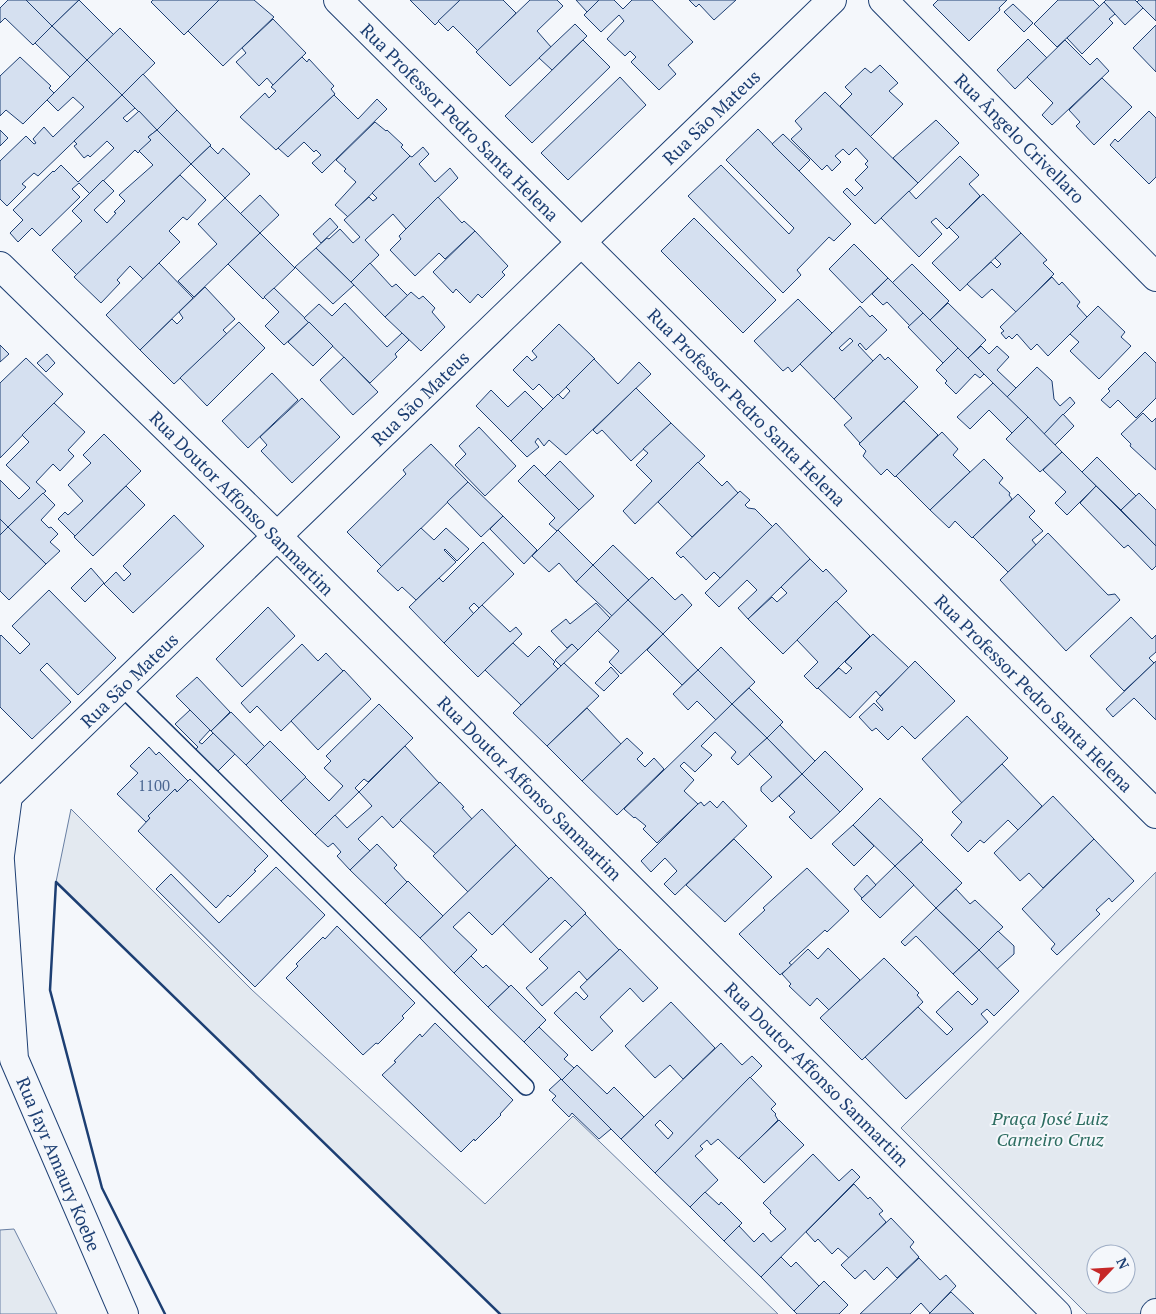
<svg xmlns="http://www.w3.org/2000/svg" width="1156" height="1314" font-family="'PT Serif',serif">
	<rect width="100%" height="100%" fill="#f4f7fb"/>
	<!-- green -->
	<g fill="#e3e9f0" stroke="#687fa3" fill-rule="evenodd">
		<polygon points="71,809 252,990 485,1204 573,1116 778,1314 500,1314 56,882"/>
		<path d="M1156 872V1314H1087L901 1128ZM1096 1254H1126V1284H1096Z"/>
		<polygon points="14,1229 57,1314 0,1314 0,1230"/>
	</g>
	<!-- building -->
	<g fill="#d5e0f0" stroke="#1d3f73" fill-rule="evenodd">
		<polygon points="8,0 26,0 52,26 33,45 5,18 0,23 0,8"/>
		<polygon points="26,0 79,0 52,26"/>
		<polygon points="79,0 114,35 87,60 52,26"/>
		<polygon points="153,0 219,0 184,35 151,2"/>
		<polygon points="219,0 254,0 274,17 223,66 188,31"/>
		<polygon points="410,0 460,0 435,25"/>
		<polygon points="460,0 503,0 516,13 478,51 453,26 448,31 438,21"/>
		<polygon points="530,0 557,0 563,6 537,31 551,47 510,86 476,52"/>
		<polygon points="576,0 599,0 587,12"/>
		<polygon points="599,0 614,0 623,9 632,0 652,0 693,42 668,65 676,74 659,90 631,62 636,57 630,51 625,56 607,39 624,21 619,15 601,32 584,15"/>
		<polygon points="689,0 736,0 714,20 699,4 696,7"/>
		<polygon points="938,0 1007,0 999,8 1000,10 969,41 933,5"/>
		<polygon points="1058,0 1093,0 1100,7 1057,47 1034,24"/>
		<polygon points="1106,0 1135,0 1143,8 1125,25 1104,2"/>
		<polygon points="1139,0 1156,0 1156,21 1137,2"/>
		<polygon points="1104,2 1115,14 1109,19 1113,23 1082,54 1067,38"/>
		<polygon points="1013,4 1033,23 1024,32 1004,12"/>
		<polygon points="273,19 306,53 273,85 267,78 259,86 236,62 246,53 242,48"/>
		<polygon points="575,24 587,36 552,70 539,58"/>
		<polygon points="1156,25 1156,72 1133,48"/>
		<polygon points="52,26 87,60 70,77 35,43"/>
		<polygon points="120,28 155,63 122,95 87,60"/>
		<polygon points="1028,39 1047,58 1015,89 997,70"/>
		<polygon points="583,40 610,67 532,143 505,116"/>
		<polygon points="1065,40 1090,65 1097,58 1109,71 1052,125 1042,115 1053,103 1027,77"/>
		<polygon points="20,57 51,86 49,88 54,93 23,124 6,110 0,116 0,76"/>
		<polygon points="302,57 307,62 309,59 334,86 331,89 335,94 276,150 240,117 265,93 269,98 276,91 271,87"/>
		<polygon points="87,60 122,95 38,176 34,173 22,184 26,187 7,206 0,199 0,161 26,136 34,144 36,143 33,139 44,127 53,137 84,107 73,97 58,111 47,100"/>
		<polygon points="880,65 898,83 889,91 903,104 870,137 840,106 852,94 845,87 865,68 871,73"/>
		<polygon points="143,74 177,110 157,130 122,95"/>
		<polygon points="620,77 646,105 568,180 541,153"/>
		<polygon points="1102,78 1132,107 1094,145 1076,126 1080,122 1069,110"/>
		<polygon points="825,92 918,183 875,224 843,192 847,188 855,196 863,188 855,180 868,167 865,164 868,161 856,148 849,155 843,149 835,156 841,162 832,171 827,165 822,170 791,139 802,129 795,121"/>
		<polygon points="122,95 135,108 123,118 127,122 139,111 157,130 148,137 151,140 138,153 135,150 90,194 79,183 72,189 80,197 40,236 32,228 18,242 10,233 23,220 13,210 53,171 54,172 61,165 78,182 114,148 107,141 90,157 88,155 84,158 74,146 77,144 74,141"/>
		<polygon points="334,95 358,119 377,99 387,109 322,173 312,163 321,155 316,150 314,152 304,142 288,157 278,148"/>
		<polygon points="177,110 211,145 191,164 157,130"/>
		<polygon points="1149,111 1156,118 1156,177 1149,184 1110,145 1115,139 1118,142"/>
		<polygon points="936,120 959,143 918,183 893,158"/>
		<polygon points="375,122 386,131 387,130 403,145 401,147 410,156 348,217 335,205 356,182 344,171 346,169 336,160"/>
		<polygon points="758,129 851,224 834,241 829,237 797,270 801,275 783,293 688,196 721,165 789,234 794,228 726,160"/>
		<polygon points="0,130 8,138 0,146"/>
		<polygon points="157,130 191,164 77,275 52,250 82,221 72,211 103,180 114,191 94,210 107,223 116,213 114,212 125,201 119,195 153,165 139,151 151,140 148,137"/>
		<polygon points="783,134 810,160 799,171 772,144"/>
		<polygon points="210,146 218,154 223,148 250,174 225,198 191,164"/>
		<polygon points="423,147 429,154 419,164 435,182 450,168 458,178 406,229 393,214 365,240 379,255 351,282 316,248 327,238 329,239 340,229 353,243 360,237 344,220 369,197 373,201 377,198 372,193 410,156 412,157"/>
		<polygon points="960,156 979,175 969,184 980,196 947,229 936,218 931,222 942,234 919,257 881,218 909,191 916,199"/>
		<polygon points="180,175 206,200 187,220 183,217 169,231 180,242 143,279 130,266 117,280 120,283 101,303 74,277"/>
		<polygon points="983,194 1021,233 960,291 932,263 959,237 949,227"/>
		<polygon points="260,195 279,215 260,233 240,214"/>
		<polygon points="438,197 462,223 464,221 475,231 445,259 439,253 415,276 390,250 401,239 399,236"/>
		<polygon points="225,198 260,233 194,297 178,281 217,244 198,224"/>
		<polygon points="330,218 338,227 321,243 313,234"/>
		<polygon points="694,218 776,300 743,333 661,251"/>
		<polygon points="475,231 508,266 502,272 505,275 482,298 478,294 470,303 456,289 453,293 433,272"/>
		<polygon points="260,233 295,268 263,299 228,264"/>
		<polygon points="1021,233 1047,260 1043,263 1054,274 1016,312 992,289 982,298 967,284 991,262 997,268 1001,264 995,258"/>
		<polygon points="854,244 888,278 862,303 829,269"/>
		<polygon points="316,248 354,285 333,304 295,267"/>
		<polygon points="159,263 193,298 140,350 106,315"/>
		<polygon points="370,263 392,287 396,284 408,296 385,317 351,282"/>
		<polygon points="912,264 949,301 930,320 892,283"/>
		<polygon points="1052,277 1059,285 1062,282 1080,302 1077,306 1087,317 1048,356 1037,344 1031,350 1017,334 1012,339 1009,336 1006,339 1001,333 1004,331 1000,327"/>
		<polygon points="888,278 923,313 910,326 887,302 883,305 872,294"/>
		<polygon points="205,287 235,319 223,330 227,334 174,384 140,350 172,319 177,324 183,318 179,312"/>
		<polygon points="274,288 309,322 284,345 265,326 279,312 264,297"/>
		<polygon points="411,292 419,299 423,296 435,308 432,312 445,327 421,351 385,317"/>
		<polygon points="798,299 832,333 792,372 788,367 783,371 754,341"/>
		<polygon points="345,303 387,347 402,333 409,340 395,354 397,357 370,383 304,318 319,304 332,316"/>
		<polygon points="948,303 986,340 968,358 930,320"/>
		<path d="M860 306 870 317 872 315 887 330 866 350 860 343 858 345 873 361 834 399 800 364ZM850 338 853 341 842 351 839 348Z"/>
		<polygon points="1098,306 1125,332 1121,337 1131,346 1099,379 1070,351 1079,342 1070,334"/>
		<polygon points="923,313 958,348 943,363 908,327"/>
		<polygon points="239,322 265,348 207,406 180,378"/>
		<polygon points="309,322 333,346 313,366 288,342"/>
		<polygon points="559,324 595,359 554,399 539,384 533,390 513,370 527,356 532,361 537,357 532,351"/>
		<polygon points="0,345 9,354 0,362"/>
		<polygon points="981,346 989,354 997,346 1009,357 997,370 1016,388 1007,397 968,358"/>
		<polygon points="958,348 984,374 980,378 975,374 956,394 945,383 947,381 936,370"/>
		<polygon points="1145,352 1156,363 1156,398 1136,418 1118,400 1110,408 1101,400 1110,391 1108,389"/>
		<polygon points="47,354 55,363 46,372 37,363"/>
		<polygon points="880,354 885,360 888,357 918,387 860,443 844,425 852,418 834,399"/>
		<polygon points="344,357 378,392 353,415 320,380"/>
		<polygon points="26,358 63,394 0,458 0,383"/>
		<polygon points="594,359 618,384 639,362 651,374 566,455 549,440 544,446 538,438 535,442 539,447 527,457 511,441 558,394 563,399 570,391 566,387"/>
		<polygon points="1037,367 1052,381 1054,399 1060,406 1070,397 1075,403 1044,434 1007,397"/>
		<polygon points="272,373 298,400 248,448 222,421"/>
		<polygon points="993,383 1028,417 1012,433 989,410 970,429 957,417"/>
		<polygon points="636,388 671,423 631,461 602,430 597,434 593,430"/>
		<polygon points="491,390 508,407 525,391 543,409 511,441 476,406"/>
		<polygon points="302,398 340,437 292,483 261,451 267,445 260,437"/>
		<polygon points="904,401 938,435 895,477 887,469 881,475 863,456 866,451 859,444"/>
		<polygon points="54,403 85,432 68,450 74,456 60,471 53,464 36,482 46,491 8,527 0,519 0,480 19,499 30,488 6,465 29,442 22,435"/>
		<polygon points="1143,413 1152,422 1156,418 1156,470 1130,446 1131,444 1121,434"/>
		<polygon points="1063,414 1074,426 1055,445 1044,434"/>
		<polygon points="1028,417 1062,452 1040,472 1006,439"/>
		<polygon points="671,423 705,456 635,524 623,511 652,481 636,465 648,453 643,449"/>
		<polygon points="479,427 516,466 485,496 455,465 466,454 459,446"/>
		<polygon points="942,432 958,449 953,455 970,472 930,510 896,476"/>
		<polygon points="104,434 141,471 75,536 58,519 65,512 68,515 83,501 68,485 91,463 83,455"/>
		<polygon points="431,444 468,482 382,567 347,532 406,474 403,470"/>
		<polygon points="1062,452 1096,486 1067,515 1055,503 1066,492 1043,470"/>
		<polygon points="1097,457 1136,496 1121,510 1082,472"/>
		<polygon points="984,459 1003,478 999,483 1010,493 1009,495 1012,499 972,538 955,521 949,528 930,510"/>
		<polygon points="560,461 594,496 579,510 545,476"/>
		<polygon points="698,462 722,486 727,481 738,493 692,537 658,502"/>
		<polygon points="534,465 579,510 557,531 549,524 555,518 518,481"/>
		<polygon points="468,482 503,516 481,537 447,502"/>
		<polygon points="126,486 145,505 93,556 74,537"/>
		<polygon points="1096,486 1156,546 1156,566 1152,570 1128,545 1124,548 1080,503"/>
		<polygon points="740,491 750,500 745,505 748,508 755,509 773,527 720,578 714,572 706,580 683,556 681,558 676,553"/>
		<polygon points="43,493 55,505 41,520 49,528 51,527 58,534 50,542 60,551 46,564 8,527"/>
		<polygon points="1139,493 1156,510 1156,546 1121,510"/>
		<polygon points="1018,494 1035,511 1029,517 1043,531 1032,540 1036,545 1008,572 973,537"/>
		<polygon points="174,515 204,546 133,613 104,584 116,572 124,581 131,574 123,566"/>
		<polygon points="503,516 537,550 524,564 490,529"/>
		<polygon points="0,519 8,527 0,535"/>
		<polygon points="776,523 810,559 748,619 738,608 757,590 747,580 719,607 705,593"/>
		<polygon points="8,527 46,564 9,600 0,591 0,535"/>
		<polygon points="421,528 434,540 446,528 469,549 457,561 445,549 444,550 456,562 416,600 402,587 398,591 377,571"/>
		<polygon points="558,530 593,565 576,582 559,563 549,572 532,556"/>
		<polygon points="1048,533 1108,595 1115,594 1120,600 1066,651 1000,580"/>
		<polygon points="483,542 514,574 479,608 474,603 469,608 474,614 444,643 409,607 439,578 443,582"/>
		<polygon points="613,545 649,580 628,600 593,565"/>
		<polygon points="810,559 823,572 826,569 847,591 783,654 748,619 772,597 777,602 787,593 781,587"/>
		<polygon points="593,565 628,600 612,616 576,582"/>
		<polygon points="91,568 104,583 85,602 71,588"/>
		<polygon points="652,577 675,600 682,594 692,605 663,634 628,600"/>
		<polygon points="49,590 116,658 78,695 47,663 40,670 71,702 32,739 0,707 0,636 1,635 20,654 30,644 12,626"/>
		<polygon points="628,600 663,634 621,674 609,662 619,651 597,630"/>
		<polygon points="836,601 870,636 817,689 804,676 818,662 797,640"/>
		<polygon points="596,603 610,618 578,650 572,644 567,648 551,631 566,619 570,624"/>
		<polygon points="482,605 510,632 516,627 522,634 478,677 444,643"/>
		<polygon points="268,607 295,636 242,687 216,659"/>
		<polygon points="1131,617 1152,639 1156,635 1156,652 1149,658 1154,663 1124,691 1090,656"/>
		<polygon points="663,634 698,670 682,685 647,650"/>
		<polygon points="873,634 909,668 880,696 876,691 850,718 818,688 839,668 846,674 852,668 845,662"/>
		<polygon points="513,643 528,657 539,646 555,662 553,664 558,669 521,705 485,670"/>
		<polygon points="302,644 318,661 326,653 343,671 281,731 257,706 250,713 241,703"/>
		<polygon points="572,644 578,650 561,666 555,660"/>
		<polygon points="721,647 755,682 732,704 698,670"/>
		<polygon points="915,661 955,701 915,739 902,726 888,740 876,728 872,731 859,717 874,703 882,711 883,709 876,701"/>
		<polygon points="1156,661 1156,720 1134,698 1113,717 1106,709"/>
		<polygon points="564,663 599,696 547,746 513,713"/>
		<polygon points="611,667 619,676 604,691 595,683"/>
		<polygon points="344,670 371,699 318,750 291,721"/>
		<polygon points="698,670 732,704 716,720 697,701 688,710 673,694"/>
		<polygon points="197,677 230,712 211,731 176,696"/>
		<polygon points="749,688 783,722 767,738 732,704"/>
		<polygon points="379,704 413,738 368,782 364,779 355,788 359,792 315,835 281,801 305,777 329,801 343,786 324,768 331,761 326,756"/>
		<polygon points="732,704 767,738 738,765 731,758 736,752 715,732 701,746 712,755 695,772 684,762 680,766 694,780 684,791 698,804 657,843 643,829 646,826 635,817 634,818 624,809"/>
		<polygon points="587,708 621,744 582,781 547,746"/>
		<polygon points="190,710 210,730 199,742 202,744 213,733 235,754 216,773 194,751 198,747 175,724"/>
		<polygon points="231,712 265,747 246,765 211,731"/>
		<polygon points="967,716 1008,758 962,803 922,759"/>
		<polygon points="780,725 815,761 802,774 767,738"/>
		<polygon points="627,738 643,753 637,759 645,767 654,758 664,769 617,815 582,781"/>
		<polygon points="767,738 802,774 772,802 761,791 761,787 772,777 749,754"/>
		<polygon points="270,741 306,777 281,801 246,765"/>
		<polygon points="405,746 439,783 393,828 382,816 358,839 370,851 350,870 337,856 341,852 333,843 328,847 315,835 335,815 347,828 372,806 359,792"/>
		<polygon points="149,747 156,755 159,752 188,781 177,792 175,789 148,816 150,818 146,822 117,794 138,773 130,766"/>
		<polygon points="825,751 863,789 840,812 802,774"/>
		<polygon points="1002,764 1042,806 1018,830 1008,820 984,843 980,840 968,852 951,835 962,822 952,812"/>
		<polygon points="802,774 840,812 811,839 789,817 795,812 779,796"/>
		<polygon points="190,779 268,856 254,870 256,871 230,897 228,895 216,908 138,831 150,818 148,816 175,789 177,792"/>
		<polygon points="440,782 464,807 462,808 472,819 436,854 400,820"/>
		<polygon points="1053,796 1094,839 1043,888 1029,873 1020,881 994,853"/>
		<polygon points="880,798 923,840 895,866 853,825"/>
		<polygon points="710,801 717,808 723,801 747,826 675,895 664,884 677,871 665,858 651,872 641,861 698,804 701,802 704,806"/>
		<polygon points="482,809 516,845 468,892 433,856"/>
		<polygon points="853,825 874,846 854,866 832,844"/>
		<polygon points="734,839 772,877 725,922 686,885"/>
		<polygon points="1094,839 1134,881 1112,902 1109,898 1096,910 1100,914 1057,955 1051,949 1055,944 1022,909"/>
		<polygon points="921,842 962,883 936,908 895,866"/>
		<polygon points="377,844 397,865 394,868 407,882 385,904 350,870"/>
		<polygon points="516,845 549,879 492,935 469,912 453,927 477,950 454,973 420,938"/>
		<polygon points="895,866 914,885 880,918 861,899"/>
		<polygon points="276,867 325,915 255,987 156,889 171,874 219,923"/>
		<polygon points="807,868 849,911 827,932 825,930 789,963 792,965 780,975 739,934 765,910 763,908"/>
		<polygon points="867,875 876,885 862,898 854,889"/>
		<polygon points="551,877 586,913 572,927 565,920 531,953 503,924"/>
		<polygon points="408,881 443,916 420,938 385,904"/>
		<polygon points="956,889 970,904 975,900 1003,927 979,950 936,908"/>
		<polygon points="936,908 979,950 953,974 916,936 905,946 901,942"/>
		<polygon points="585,914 619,950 587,980 579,971 542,1006 526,988 548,968 539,959"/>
		<polygon points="337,926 415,1003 402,1016 404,1018 378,1044 376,1043 363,1055 286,978 298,966 296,964 323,937 325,939"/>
		<polygon points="998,931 1014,946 1014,954 997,969 979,950"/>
		<polygon points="828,948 860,980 829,1010 817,998 810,1006 789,986 791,984 782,974 808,949 818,959"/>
		<polygon points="620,949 658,988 643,1002 630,988 600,1017 613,1031 592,1051 554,1013 576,992 584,1000 588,996 580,987"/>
		<polygon points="979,950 1019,991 994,1016 987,1009 981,1014 988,1022 906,1099 865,1057 918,1007 947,1035 953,1029 936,1012 958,991 972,1005 978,999 953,974"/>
		<polygon points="471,956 483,968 486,965 509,987 488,1007 454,973"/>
		<polygon points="884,958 919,993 917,995 923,1002 862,1060 820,1018"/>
		<polygon points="511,985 546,1020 524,1042 488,1007"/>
		<polygon points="671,1002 715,1048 683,1079 670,1065 655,1078 625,1046"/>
		<polygon points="435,1023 513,1100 500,1114 501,1115 475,1141 474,1139 461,1152 382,1075 396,1062 394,1061 420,1034 422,1037"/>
		<polygon points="539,1027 568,1055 564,1059 574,1068 562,1080 524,1042"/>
		<path d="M721 1043 742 1065 752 1056 762 1066 655 1173 621 1139ZM660 1120 673 1133 668 1139 655 1125Z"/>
		<polygon points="577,1065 607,1094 614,1087 644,1117 621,1139 562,1080"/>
		<polygon points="750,1077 776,1104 771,1109 776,1114 775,1115 778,1120 739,1159 718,1139 711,1145 707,1140 700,1146 703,1149 695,1156 718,1180 690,1207 655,1173"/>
		<polygon points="561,1079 611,1129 599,1139 572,1113 569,1117 552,1100 556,1096 549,1090"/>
		<polygon points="779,1120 804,1145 764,1183 739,1158"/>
		<polygon points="813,1154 839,1181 852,1169 860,1177 761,1277 724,1241 739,1226 754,1242 763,1233 771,1242 786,1229 770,1213 771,1211 763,1203"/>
		<polygon points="854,1184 868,1199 870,1197 883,1211 879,1214 886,1222 849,1258 838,1248 832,1254 818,1239 815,1242 806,1232"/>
		<polygon points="705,1192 719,1205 721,1202 742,1223 724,1241 690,1207"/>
		<polygon points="891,1218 914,1242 910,1247 919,1257 897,1278 887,1267 874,1280 865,1270 855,1279 841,1265"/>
		<polygon points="781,1257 791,1267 796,1262 819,1286 794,1311 761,1277"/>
		<polygon points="919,1258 940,1280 946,1275 956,1286 930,1313 921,1303 910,1314 860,1314"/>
		<polygon points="824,1281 848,1305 839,1314 797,1314 794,1311"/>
		<polygon points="951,1292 974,1314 929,1314"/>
	</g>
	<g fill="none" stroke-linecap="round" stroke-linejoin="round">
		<!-- lane casing -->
		<g stroke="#1d3f73" stroke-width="18">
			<polyline id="lane" points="121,687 526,1087"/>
		</g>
		<!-- street casing -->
		<g stroke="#1d3f73" stroke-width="30">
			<g id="street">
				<polyline points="0,266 277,536 1057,1314"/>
				<polyline points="8,796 832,0"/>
				<polyline points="0,855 8,796"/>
				<polyline points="0,861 14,1059 124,1314"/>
			</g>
		</g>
		<!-- secondary casing -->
		<g stroke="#1d3f73" stroke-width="30">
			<g id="secondary">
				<polyline points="338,0 1156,814"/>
				<polyline points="883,0 1156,277"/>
				<polyline points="1155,1314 1156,1313"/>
			</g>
		</g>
		<!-- lane -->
		<use href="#lane" stroke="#f4f7fb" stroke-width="15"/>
		<!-- street -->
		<use href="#street" stroke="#f4f7fb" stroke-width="28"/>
		<!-- secondary -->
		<use href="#secondary" stroke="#f4f7fb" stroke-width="28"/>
		<!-- wall -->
		<polyline stroke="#1d3f73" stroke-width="2.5" points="165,1314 102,1188 50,990 56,882 500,1314"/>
	</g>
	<g text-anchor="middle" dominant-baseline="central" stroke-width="4" stroke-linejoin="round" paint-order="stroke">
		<!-- number labels -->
		<g font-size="15" fill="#4b6792">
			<text x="154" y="785">1100</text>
		</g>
		<!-- street labels -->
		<g font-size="18" fill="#1d3f73" stroke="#f4f7fb">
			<text transform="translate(711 117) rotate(-44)">Rua São Mateus</text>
			<text transform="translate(460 122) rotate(45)">Rua Professor Pedro Santa Helena</text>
			<text transform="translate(1020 138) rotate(45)">Rua Ângelo Crivellaro</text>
			<text transform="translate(420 398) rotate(-44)">Rua São Mateus</text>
			<text transform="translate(747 407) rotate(45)">Rua Professor Pedro Santa Helena</text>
			<text transform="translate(242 503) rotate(45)">Rua Doutor Affonso Sanmartim</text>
			<text transform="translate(129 680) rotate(-44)">Rua São Mateus</text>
			<text transform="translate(1034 693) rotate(45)">Rua Professor Pedro Santa Helena</text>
			<text transform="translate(530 788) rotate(45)">Rua Doutor Affonso Sanmartim</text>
			<text transform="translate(817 1074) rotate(45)">Rua Doutor Affonso Sanmartim</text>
			<text transform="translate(59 1164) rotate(67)">Rua Jayr Amaury Koebe</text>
		</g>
		<!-- park labels -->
		<g font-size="18" font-style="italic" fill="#2c6c60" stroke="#f4f7fb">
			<text x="1050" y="1118">Praça José Luiz<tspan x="1050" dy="21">Carneiro Cruz</tspan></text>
		</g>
	</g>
	<!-- north arrow -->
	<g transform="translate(1111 1269) rotate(65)"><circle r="24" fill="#f4f7fb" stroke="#9eadc5"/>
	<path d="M0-4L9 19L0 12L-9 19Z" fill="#c62828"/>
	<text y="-8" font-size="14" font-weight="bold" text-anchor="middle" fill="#1d3f73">N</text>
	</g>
</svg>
